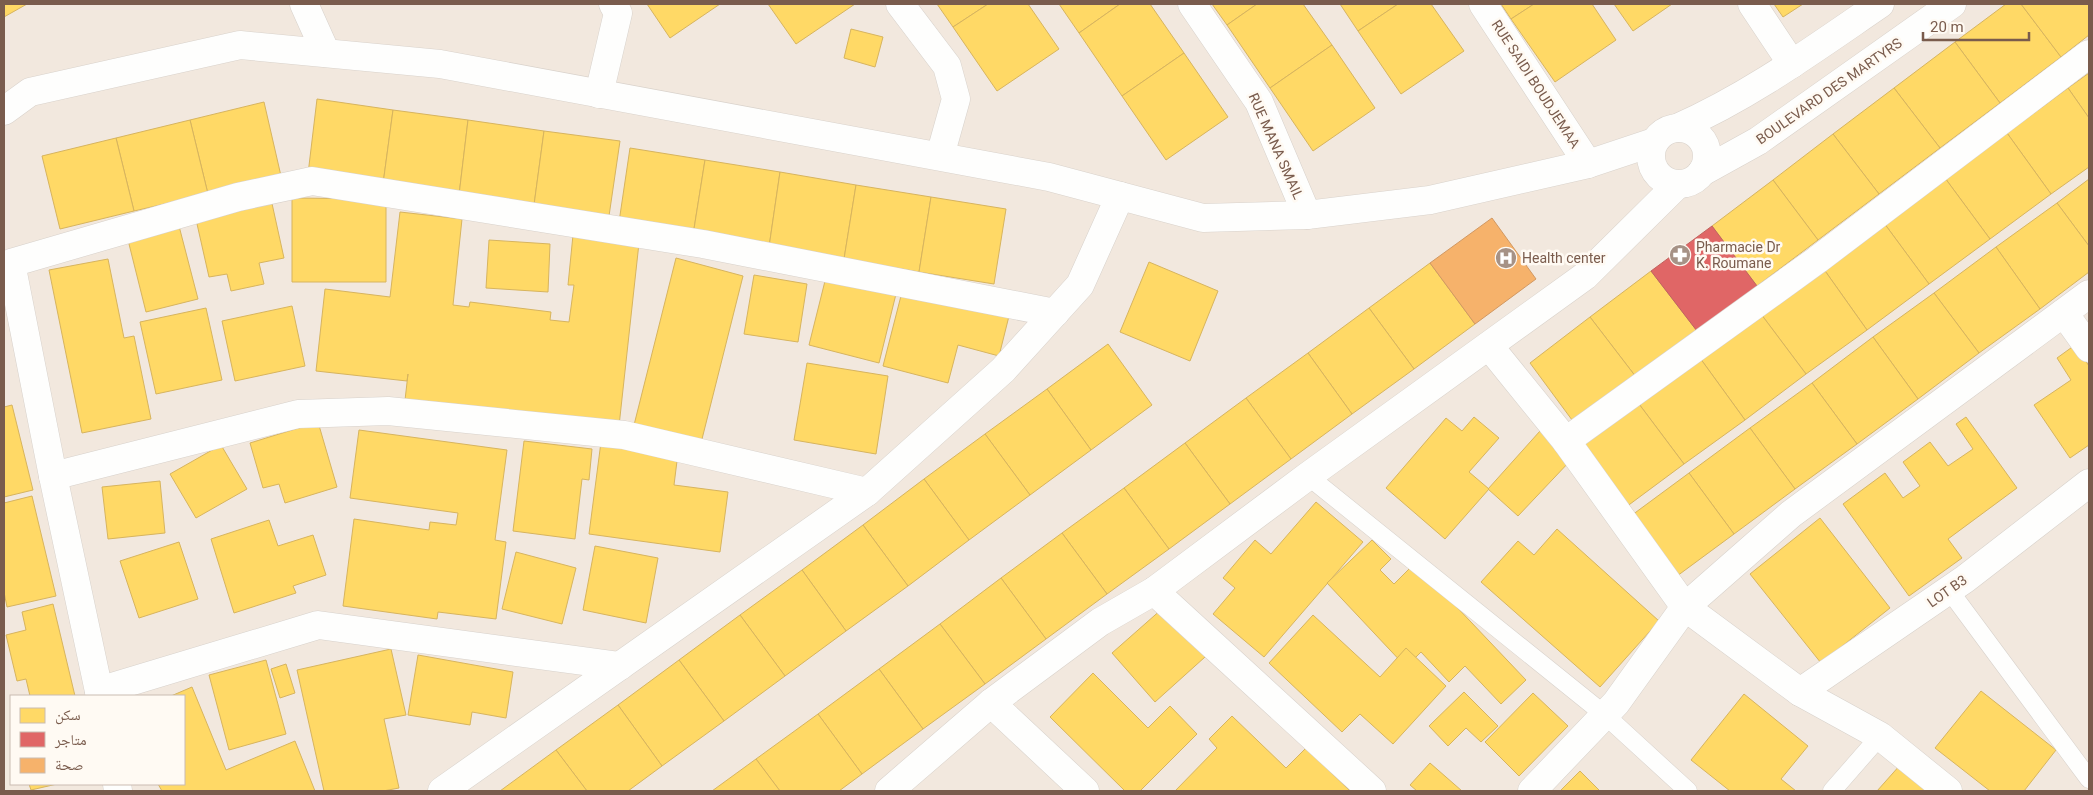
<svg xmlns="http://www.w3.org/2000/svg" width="2093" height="795" font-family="Roboto,'Noto Naskh Arabic',sans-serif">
	<rect width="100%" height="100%" fill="#f9f5f0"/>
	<!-- residential -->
	<path fill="#f2e8de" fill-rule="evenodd" d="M4 4H2089V791H4ZM11 696H184V784H11Z"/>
	<!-- homes -->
	<g fill="#ffd966" stroke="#d7b45e">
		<polygon points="4,4 27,4 4,17"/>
		<polygon points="647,4 720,4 670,38"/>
		<polygon points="768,4 855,4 796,44"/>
		<polygon points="937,4 988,4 953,27"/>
		<polygon points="988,4 1028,4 1059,49 997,91 953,27"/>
		<polygon points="1059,4 1120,4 1079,33"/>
		<polygon points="1120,4 1150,4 1184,53 1122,96 1079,33"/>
		<polygon points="1212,4 1257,4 1227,25"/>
		<polygon points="1257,4 1303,4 1332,45 1270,88 1227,25"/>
		<polygon points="1340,4 1398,4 1358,31"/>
		<polygon points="1398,4 1431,4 1464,51 1401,94 1358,31"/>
		<polygon points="1501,4 1534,4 1511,19"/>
		<polygon points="1534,4 1592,4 1616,40 1555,82 1511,19"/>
		<polygon points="1614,4 1672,4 1633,31"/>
		<polygon points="1774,4 1803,4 1783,17"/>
		<polygon points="2006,4 2021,4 2061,57 2000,103 1955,42"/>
		<polygon points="2021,4 2089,4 2089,35 2061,57"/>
		<polygon points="851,29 883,37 875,67 844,58"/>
		<polygon points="1955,42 2000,103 1940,148 1894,88"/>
		<polygon points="1332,45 1375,108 1313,151 1270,88"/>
		<polygon points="1184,53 1228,117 1166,160 1122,96"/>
		<polygon points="2089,73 2089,118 2068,88"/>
		<polygon points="1894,88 1940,148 1879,194 1833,134"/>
		<polygon points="2068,88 2089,118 2089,167 2051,194 2007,133"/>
		<polygon points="317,99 393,110 383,184 308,174"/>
		<polygon points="264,102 281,176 208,194 190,120"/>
		<polygon points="393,110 468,120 459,195 383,184"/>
		<polygon points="190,120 208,194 134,211 116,138"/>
		<polygon points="468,120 544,131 534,205 459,195"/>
		<polygon points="544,131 620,141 609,216 534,205"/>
		<polygon points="2007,133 2051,194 1990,239 1945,178"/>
		<polygon points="1833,134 1879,194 1818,240 1773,180"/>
		<polygon points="116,138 134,211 60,229 42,156"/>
		<polygon points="630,148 705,160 693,235 619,222"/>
		<polygon points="705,160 780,172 769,247 693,235"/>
		<polygon points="780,172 856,185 844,259 769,247"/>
		<polygon points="1945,178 1990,239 1929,284 1884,223"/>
		<polygon points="2089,179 2089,246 2057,203"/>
		<polygon points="1773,180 1818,240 1757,286 1712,226"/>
		<polygon points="856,185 931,197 919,272 844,259"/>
		<polygon points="931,197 1006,209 994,284 919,272"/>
		<polygon points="292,198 386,199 386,282 292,282"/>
		<polygon points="271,199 284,258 259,263 264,284 231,291 227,274 209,277 195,215"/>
		<polygon points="2057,203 2089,246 2089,272 2040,309 1996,247"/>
		<polygon points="400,212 462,219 453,305 469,307 470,302 551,312 550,320 569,322 574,285 568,285 573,235 639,243 619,426 405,400 408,374 407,381 316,371 325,289 390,297"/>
		<polygon points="1884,223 1929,284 1867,330 1823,268"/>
		<polygon points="179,226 198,299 146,312 128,240"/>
		<polygon points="489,240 550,244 548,292 486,288"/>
		<polygon points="1996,247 2040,309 1979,353 1934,293"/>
		<polygon points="676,258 743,276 700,447 633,429"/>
		<polygon points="108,259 124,338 134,336 151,419 82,433 49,270"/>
		<polygon points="1149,262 1218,291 1190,361 1120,332"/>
		<polygon points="1430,263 1475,324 1414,369 1369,308"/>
		<polygon points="1823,268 1867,330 1806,374 1761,314"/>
		<polygon points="1651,271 1697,331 1636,377 1590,317"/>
		<polygon points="754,275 807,284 798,342 744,334"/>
		<polygon points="826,277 896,294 879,363 809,345"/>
		<polygon points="903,288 1009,316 999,356 958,345 948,383 883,366"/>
		<polygon points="1934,293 1979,353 1918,399 1873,337"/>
		<polygon points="292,306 305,366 235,381 222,321"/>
		<polygon points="206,308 222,380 156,394 140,322"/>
		<polygon points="1369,308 1414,369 1352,414 1308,353"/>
		<polygon points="1761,314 1806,374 1745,420 1700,358"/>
		<polygon points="1590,317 1636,377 1575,424 1530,363"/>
		<polygon points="1873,337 1918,399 1857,444 1812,383"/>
		<polygon points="1108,344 1152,405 1091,450 1047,389"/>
		<polygon points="2075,345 2089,366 2089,445 2070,458 2034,405 2071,380 2057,358"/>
		<polygon points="1308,353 1352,414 1291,459 1246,398"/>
		<polygon points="1700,358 1745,420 1684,464 1639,404"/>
		<polygon points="807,363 888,376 876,454 794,440"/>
		<polygon points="1812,383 1857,444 1795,489 1750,428"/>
		<polygon points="1047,389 1091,450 1030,495 985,434"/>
		<polygon points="1246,398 1291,459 1230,504 1185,443"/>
		<polygon points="1639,404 1684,464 1622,510 1577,449"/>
		<polygon points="12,405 33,490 4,497 4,407"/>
		<polygon points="1474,417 1499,438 1469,472 1489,489 1445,539 1386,488 1446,418 1462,431"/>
		<polygon points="1966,417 2017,488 1948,539 1962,558 1909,596 1843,504 1885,473 1903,498 1920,486 1903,462 1930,442 1948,466 1973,449 1956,424"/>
		<polygon points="318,422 337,487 285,503 279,484 263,488 250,443"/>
		<polygon points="1750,428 1795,489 1734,534 1689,473"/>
		<polygon points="359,430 507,450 495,540 506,542 496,619 438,612 437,619 343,606 354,519 429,530 430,522 456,525 458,513 350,498"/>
		<polygon points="1540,431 1571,460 1518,516 1488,489"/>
		<polygon points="985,434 1030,495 969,540 924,479"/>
		<polygon points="524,441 592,449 589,480 582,479 575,539 513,531"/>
		<polygon points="601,442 678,453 674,485 728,492 720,552 589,534"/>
		<polygon points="1185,443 1230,504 1169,549 1124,488"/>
		<polygon points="221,445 247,489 196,518 170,474"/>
		<polygon points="1689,473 1734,534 1673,579 1628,518"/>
		<polygon points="924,479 969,540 908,586 863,525"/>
		<polygon points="160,481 165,533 108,539 102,487"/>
		<polygon points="1124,488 1169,549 1107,594 1062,533"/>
		<polygon points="32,496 56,596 7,607 4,592 4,503"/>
		<polygon points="1316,502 1363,542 1264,657 1213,614 1235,588 1223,578 1255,540 1271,554"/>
		<polygon points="1820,518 1890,608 1821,663 1750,574"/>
		<polygon points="269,520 278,546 313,535 326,575 293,586 296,593 234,613 211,539"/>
		<polygon points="863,525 908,586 846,631 802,570"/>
		<polygon points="1557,529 1659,621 1600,687 1481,582 1518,541 1534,555"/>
		<polygon points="1062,533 1107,594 1046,639 1001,578"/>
		<polygon points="1372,540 1391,559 1380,570 1394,584 1415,563 1526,680 1501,704 1465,666 1449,682 1421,652 1406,667 1327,583"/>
		<polygon points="179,542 198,599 139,618 120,561"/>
		<polygon points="595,546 658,558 646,623 583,610"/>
		<polygon points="516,552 576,568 562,624 502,609"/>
		<polygon points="802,570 846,631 785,676 740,615"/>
		<polygon points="1001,578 1046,639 985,684 940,624"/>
		<polygon points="53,604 75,696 30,696 26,679 17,681 6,635 26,630 22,612"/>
		<polygon points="1163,608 1205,657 1155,702 1112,653"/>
		<polygon points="740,615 785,676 724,721 679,660"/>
		<polygon points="1313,615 1380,677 1406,648 1446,686 1393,744 1360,714 1342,732 1269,663"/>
		<polygon points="940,624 985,684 923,729 879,669"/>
		<polygon points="391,649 406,715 384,719 399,788 383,791 324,791 297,670"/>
		<polygon points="418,655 513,672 506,718 472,712 470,725 408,715"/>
		<polygon points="266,660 286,734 229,750 209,675"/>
		<polygon points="679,660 724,721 662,766 618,705"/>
		<polygon points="286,664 295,693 280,698 271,669"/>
		<polygon points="879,669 923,729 862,774 818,714"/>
		<polygon points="1093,673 1148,728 1170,706 1197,734 1140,791 1125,791 1050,717"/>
		<polygon points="192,687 226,770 295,741 315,791 162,791 158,784 184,784 184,696 171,696"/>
		<polygon points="1981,691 2056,750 2024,791 1990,791 1935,748"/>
		<polygon points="1464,692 1498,726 1481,742 1466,728 1448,746 1429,726"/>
		<polygon points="1533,693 1568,726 1519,776 1485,742"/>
		<polygon points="1744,694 1808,746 1781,779 1796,791 1730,791 1691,760"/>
		<polygon points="618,705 662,766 628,791 587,791 556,750"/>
		<polygon points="818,714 862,774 839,791 780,791 756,759"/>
		<polygon points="1232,716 1286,768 1306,748 1350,791 1175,791 1217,748 1209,739"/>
		<polygon points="556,750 587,791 500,791"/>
		<polygon points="756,759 780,791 712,791"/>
		<polygon points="1430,763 1462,791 1417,791 1410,785"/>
		<polygon points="1901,764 1932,791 1877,791"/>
		<polygon points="1580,771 1600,791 1560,791"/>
		<polygon points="29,784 57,784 31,790"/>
	</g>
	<!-- shops -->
	<polygon fill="#e06666" stroke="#c1635e" points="1712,226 1757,286 1697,331 1651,271"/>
	<!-- health -->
	<polygon fill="#f6b26b" stroke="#d19862" points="1492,218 1536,279 1475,324 1430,263"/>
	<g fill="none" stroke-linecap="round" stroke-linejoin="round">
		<!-- lane casing -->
		<g stroke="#d7d1cb" stroke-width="19">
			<g id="lane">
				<polyline points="1308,476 1605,715 1688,791"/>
				<polyline points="1949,590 2089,779"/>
				<polyline points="1832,791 1880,736"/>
			</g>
		</g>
		<!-- street casing -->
		<g stroke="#d7d1cb" stroke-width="29">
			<g id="street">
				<polyline points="304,4 326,53"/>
				<polyline points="900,4 947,66 956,99 940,156"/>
				<polyline points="1192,4 1259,102 1307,215"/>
				<polyline points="1483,4 1588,164"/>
				<polyline points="1752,4 1792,64"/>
				<polyline points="599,94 618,13 613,4"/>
				<polyline points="2064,313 2089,348"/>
				<polyline points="1489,346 1566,441 1685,607 1800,692 1880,736 1948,791"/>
				<polyline points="1566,441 1817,260 2089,54"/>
				<polyline points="53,476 298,414 388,411 624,435 867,492"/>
				<polyline points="1154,591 1372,791"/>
				<polyline points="99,691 318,625 620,666"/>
				<polyline points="1800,692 1965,579 2089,483"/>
				<polyline points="100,696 53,476 11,263 238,197 312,181 703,244 1055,313"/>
				<polyline points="991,703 1085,791"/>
				<polyline points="117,784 118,791"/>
				<polyline points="442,791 867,492 1003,370 1080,285 1120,196"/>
				<polyline points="1532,791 1616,703 1685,607 1791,514 2089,294"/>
			</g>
		</g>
		<!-- secondary casing -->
		<g stroke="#d9d2cb" stroke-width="29">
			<g id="secondary">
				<polyline points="4,111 30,92 240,45 440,64 1049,177 1203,218 1307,215 1430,200 1588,164 1654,142"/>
				<circle cx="1679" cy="156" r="28"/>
				<path d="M1677 128C1750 96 1814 49 1880 4"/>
				<polyline points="1702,172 1758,141 1952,4"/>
				<polyline points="889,791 991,703 1100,622 1154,591 1308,476 1585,276 1677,185"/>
			</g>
		</g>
		<!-- lane -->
		<use href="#lane" stroke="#fefefd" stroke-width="18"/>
		<!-- street -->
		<use href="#street" stroke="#fefefd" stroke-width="28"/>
		<!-- secondary -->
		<use href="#secondary" stroke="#fefefd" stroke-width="28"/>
	</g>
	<!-- icons -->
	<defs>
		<g id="pharmacy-disc" transform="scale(1.125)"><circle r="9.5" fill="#a69286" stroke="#fffaf3"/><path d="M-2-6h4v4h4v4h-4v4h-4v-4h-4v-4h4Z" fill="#fff"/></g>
		<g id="hospital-disc" transform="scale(1.125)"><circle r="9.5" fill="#a69286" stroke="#fffaf3"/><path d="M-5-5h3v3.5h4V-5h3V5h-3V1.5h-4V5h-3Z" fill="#fff"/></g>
	</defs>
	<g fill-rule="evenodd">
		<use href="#pharmacy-disc" x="1680" y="255"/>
		<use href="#hospital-disc" x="1506" y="258"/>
	</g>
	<g text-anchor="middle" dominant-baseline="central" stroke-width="5" stroke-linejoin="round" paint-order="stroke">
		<!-- street labels -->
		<g font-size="14" fill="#7a5c4d" stroke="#fffaf3">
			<text transform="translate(1536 84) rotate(57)">RUE SAIDI BOUDJEMAA</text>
			<text transform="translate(1829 91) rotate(-35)">BOULEVARD DES MARTYRS</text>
			<text transform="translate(1276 146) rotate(66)">RUE MANA SMAIL</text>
			<text transform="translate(1947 591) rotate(-35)">LOT B3</text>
		</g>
		<!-- poi labels -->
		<g font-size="14" fill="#7a5c4d" stroke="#fffaf3" text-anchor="start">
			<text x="1696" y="247">Pharmacie Dr<tspan x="1696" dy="16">K. Roumane</tspan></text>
			<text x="1522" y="258">Health center</text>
		</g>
	</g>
	<!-- border -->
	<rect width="2093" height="795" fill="none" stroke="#7a5c4d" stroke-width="10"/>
	<!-- legend -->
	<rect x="10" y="695" width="175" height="90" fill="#fffaf3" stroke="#cabbb1"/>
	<rect x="20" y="708" width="25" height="15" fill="#ffd966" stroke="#cabbb1"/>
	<text x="55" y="720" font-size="15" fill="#7a5c4d">سكن</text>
	<rect x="20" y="732" width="25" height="15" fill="#e06666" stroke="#cabbb1"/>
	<text x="55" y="745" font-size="15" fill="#7a5c4d">متاجر</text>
	<rect x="20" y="758" width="25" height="15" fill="#f6b26b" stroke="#cabbb1"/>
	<text x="55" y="770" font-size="15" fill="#7a5c4d">صحة</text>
	<!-- scale -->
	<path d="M1923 32v8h106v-8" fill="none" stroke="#7a5c4d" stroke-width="2.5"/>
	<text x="1930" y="32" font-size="15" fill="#7a5c4d" stroke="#fffaf3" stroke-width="4" paint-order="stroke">20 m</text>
</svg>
